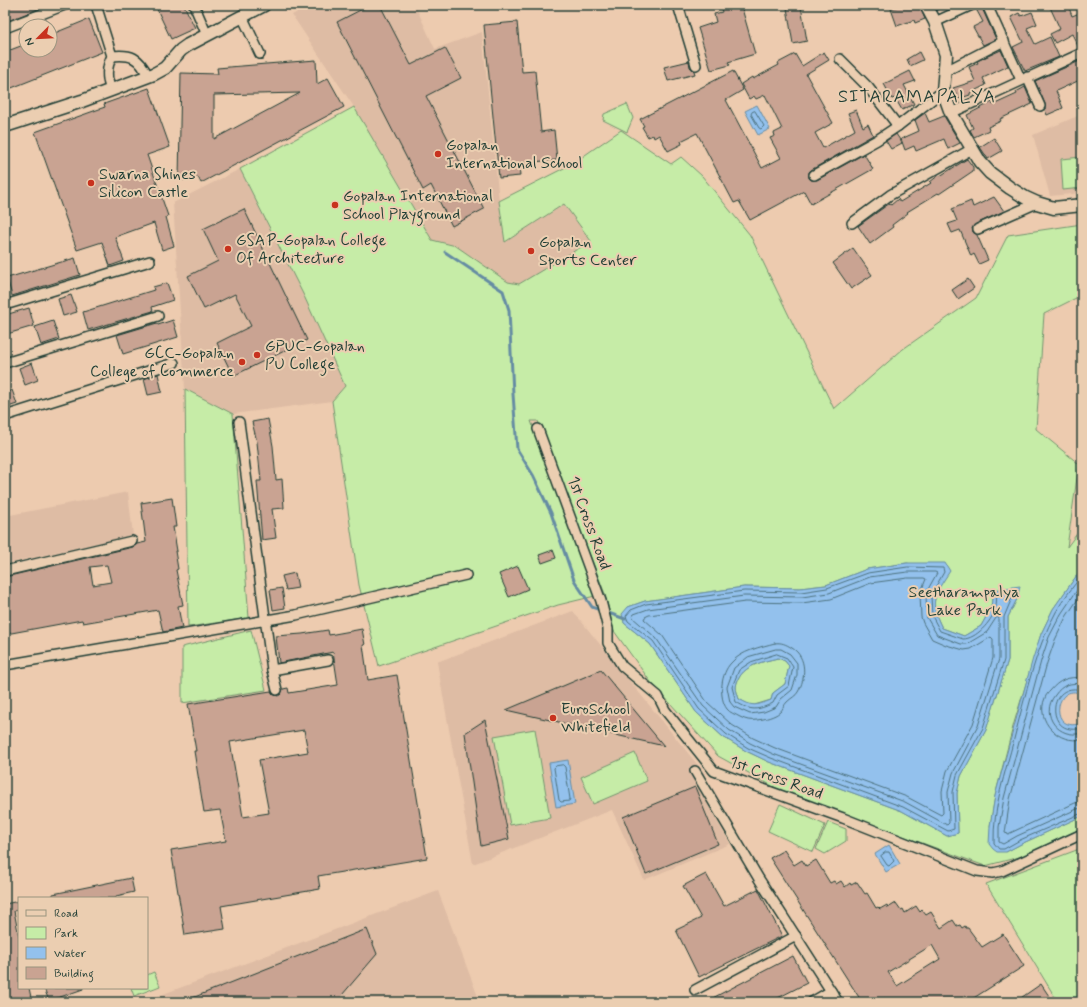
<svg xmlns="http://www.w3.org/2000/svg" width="1087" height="1007" font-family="Mynerve,sans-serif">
	<rect width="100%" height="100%" fill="#edcbaf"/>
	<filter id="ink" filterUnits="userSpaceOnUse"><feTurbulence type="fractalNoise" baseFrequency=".025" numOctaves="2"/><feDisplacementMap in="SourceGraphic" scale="8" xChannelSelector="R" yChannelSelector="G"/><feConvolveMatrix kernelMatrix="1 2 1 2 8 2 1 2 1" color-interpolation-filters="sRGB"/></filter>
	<g filter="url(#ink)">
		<!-- built -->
		<g fill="#debca4">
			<polygon points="310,5 415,5 435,49 482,32 499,201 505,242 564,204 591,242 519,284 508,282 456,246 432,240 354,107 292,15"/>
			<polygon points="1082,112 1082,193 1050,196 1033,135 1080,115"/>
			<polygon points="240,169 304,296 345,386 332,401 233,414 185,389 173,203"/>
			<polygon points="128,492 133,535 5,564 5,516"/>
			<polygon points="573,611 705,774 693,779 730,844 644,880 612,810 473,864 437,662"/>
			<polygon points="438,891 480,1002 142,1002"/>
		</g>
		<!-- green -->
		<g fill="#c6eca7" stroke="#72946e" fill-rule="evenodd">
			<polygon points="627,104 633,118 627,132 603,120 604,114"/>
			<path d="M354 107 432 240 456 246 508 282 519 284 591 241 564 204 505 242 499 201 572 164 621 130 671 164 681 157 702 176 750 235 834 409 903 349 976 298 1008 235 1082 224V295L1044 314 1036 429 1079 464 1067 547 1082 527V568L1053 609 1041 634 1014 723 995 796 990 826 1006 852 1021 844 1082 816V828L1023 856 985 866 785 793 718 756 650 681 614 631 605 594 538 421H531L595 596 558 605 379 666 359 585 332 401 345 386 304 296 240 169ZM907 563 949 571C935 594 928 601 942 628L964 636 981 626 991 608 993 590 1017 599 1008 617V660L986 730 961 776 957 793 958 833 947 836 902 811 769 762 746 751 723 737 696 712 650 644 624 623 628 607 645 601 744 587 800 588 826 585 867 569Z"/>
			<polygon points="1082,157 1082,188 1063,190 1061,159"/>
			<polygon points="185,389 233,414 249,618 188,627"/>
			<polygon points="251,630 266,690 182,703 182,647"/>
			<path d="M778 658 785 661 789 666 785 684 773 693 771 700 751 706 739 699C738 696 736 690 736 687 739 666 761 662 778 658Z"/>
			<polygon points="535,729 550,818 510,825 494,736"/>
			<polygon points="635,753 647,781 593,804 581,777"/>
			<polygon points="780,804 825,825 813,852 768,831"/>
			<polygon points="828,822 846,829 846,841 825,854 816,849"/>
			<polygon points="1082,848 1082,1002 1058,1002 986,884"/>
			<polygon points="154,972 160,986 134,996 131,988 147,988 147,975"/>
		</g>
		<!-- water -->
		<g fill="#93c1ed" stroke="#658ca3" fill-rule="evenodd">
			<polygon points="757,105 770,129 758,135 745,111"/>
			<path d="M907 563H945L950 571C935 594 928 601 942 628L964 636 981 626 991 608 993 590 1020 586 1017 599 1008 617V660L986 730 961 776 957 793 958 833 947 836 902 811 769 762 746 751 723 737 696 712 650 644 624 623 622 614 628 607 645 601 744 587 800 588 826 585 867 569ZM778 658 785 661 789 666 785 684 773 693 771 700C755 706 753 707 739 699 738 696 736 690 736 687 739 666 761 662 778 658Z"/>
			<path d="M1082 568V694C1054 681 1048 735 1082 723V816L1021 844 1006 852H997L993 849 989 844 990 826 995 796 1033 658 1041 634 1053 609Z"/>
			<polygon points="568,760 575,804 556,807 549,763"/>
			<polygon points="889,845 900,864 886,872 875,854"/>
		</g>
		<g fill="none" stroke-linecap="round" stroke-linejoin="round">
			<!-- shore -->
			<g stroke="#4d727e" stroke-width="1">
				<polygon points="755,111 764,126 761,129 759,128 751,114 752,112"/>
				<path d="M908 567 943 568 944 572 931 595 932 616 940 631 963 639C976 639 991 622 995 610 997 605 996 599 997 594L1012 591 1014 593 1004 617V660L983 728 957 775 953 792 954 829 948 831 903 807 771 758 748 748 726 734 699 709 653 641 628 621 626 616 631 610 646 604 744 591 801 592 827 588 868 573Z"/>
				<polygon points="908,572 935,572 937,573 927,591 926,595 927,618 937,635 961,644 967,644 987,632 996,618 998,617 999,619 999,659 978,726 953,773 948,792 949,823 947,825 905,802 773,754 750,743 729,730 703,706 656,638 632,617 634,614 648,609 744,596 802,597 829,593 870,577"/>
				<path d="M1082 575C1073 587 1063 599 1056 612 1035 650 1025 697 1014 739 1005 773 993 808 994 843L999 849H1004L1020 840 1082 813"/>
				<polygon points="908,578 924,578 926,579 920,594 921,617 923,623 932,639 946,645 964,650 971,649 991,637 993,639 993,658 973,724 947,771 942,791 943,813 941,815 907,797 775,748 753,738 732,725 707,702 662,635 644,619 645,617 649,615 745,602 802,603 831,599 871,583"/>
				<polyline points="1082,583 1061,614 1049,637 1041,661 1004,798 999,827 999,842 1003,844 1017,836 1077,809 1082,808"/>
				<polyline points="1082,593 1066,617 1055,640 1047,663 1010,799 1005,833 1008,834 1075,803 1082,802"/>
				<path d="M775 643C781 642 786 644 792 648 807 657 806 678 798 692 796 696 791 698 787 702 784 705 783 709 780 712 774 717 765 719 757 720 750 721 746 720 740 717 735 714 730 713 727 709 718 697 721 673 731 663 741 651 760 647 775 643Z"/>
				<polygon points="776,649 781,649 790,654 797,663 797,675 792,690 781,699 776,707 764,712 750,714 734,707 730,702 727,687 734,668 748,657"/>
				<path d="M777 654 787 658 793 667 789 686 777 695 773 703C757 711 751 711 736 702L732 687 739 670 751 662Z"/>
				<path d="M1082 678C1068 676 1059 680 1050 691 1048 693 1046 695 1045 698 1035 721 1059 745 1082 739"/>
				<path d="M1082 684C1070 682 1062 685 1055 695 1039 715 1059 740 1082 733"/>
				<path d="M1082 690C1046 680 1045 739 1082 728"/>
				<polygon points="563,765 565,767 570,799 569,801 561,802 559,800 554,768 556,766"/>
				<polygon points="886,852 889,852 894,861 889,866 887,865 881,856"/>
			</g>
			<!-- stream -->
			<polyline stroke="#658ca3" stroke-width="3" points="445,252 503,291 509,310 513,394 517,449 533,475 551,513 574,580 592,607 625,619"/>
		</g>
		<!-- building -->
		<g fill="#c9a392" stroke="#1f3d34" fill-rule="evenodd">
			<polygon points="5,5 48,5 5,22"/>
			<polygon points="155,5 184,5 195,28 171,39"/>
			<polygon points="370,5 380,5 411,65 445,48 461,78 426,96 484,209 452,226 431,185 423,190 337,22"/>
			<polygon points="720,5 741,5 755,54 728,62 730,65 711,70 698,28 716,22 714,14 722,12"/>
			<polygon points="901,5 919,5 925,19 915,23 914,20 897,26 891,9"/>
			<polygon points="1049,5 1068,5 1072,16 1082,12 1082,47 1079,48 1072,34 1055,43 1050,34 1060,29"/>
			<polygon points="801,6 807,41 793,44 787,8"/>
			<polygon points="981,6 996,39 983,45 973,27 983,22 976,9"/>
			<polygon points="1032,12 1037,24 1027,28 1035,44 1050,37 1059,57 1025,71 1013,47 1023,42 1011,17 1019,13 1021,16"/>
			<polygon points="89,19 102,52 9,89 5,78 5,52 26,44 26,50 50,50 50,35"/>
			<polygon points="517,22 522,72 535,71 541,132 554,130 557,160 519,163 520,176 499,178 484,25"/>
			<polygon points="1001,50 1008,66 983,78 986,85 970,93 970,95 958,99 953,88 975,81 969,67 978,63 977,61"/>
			<polygon points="824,52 829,60 806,74 833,123 815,133 823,148 855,130 848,113 856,110 863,127 868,124 873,135 811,170 809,172 809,178 811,180 817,180 864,154 873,169 811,204 804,191 750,220 739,201 734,203 697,133 681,141 682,144 668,151 659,135 654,138 653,135 648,137 642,127 644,126 640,119 733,71 743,90 726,100 762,168 781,158 770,138 775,136 774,133 782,129 765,95 756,99 754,96 749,99 741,84 752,77 753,79 779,65 778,63 795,54 802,66"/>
			<polygon points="919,52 923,60 910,66 907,59"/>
			<path d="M316 60 317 84 328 78 344 107 201 183 198 177 184 180 179 179 181 73 218 74 217 68ZM300 93 214 139V95Z"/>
			<polygon points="1082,60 1082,79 1056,91 1063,108 1047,115 1045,110 1045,104 1035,81"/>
			<polygon points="689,61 690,67 694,71 695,74 668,81 664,67"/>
			<polygon points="910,71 915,81 904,85 914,104 902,110 895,98 892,99 884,84"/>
			<polygon points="1025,87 1032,104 1000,119 1001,121 988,127 989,130 974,137 970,130 973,128 967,115 992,102 993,105 1017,94 1016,92"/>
			<polygon points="149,88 170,147 147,155 168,216 166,217 174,246 162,250 154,223 115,237 124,261 110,266 102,242 77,250 35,132 105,107 104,104"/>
			<polygon points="925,113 929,122 944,116 960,143 948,149 944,139 916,151 914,146 905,150 901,139 919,131 915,120"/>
			<polygon points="896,134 902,143 891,149 886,141"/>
			<polygon points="994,138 1002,151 988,159 980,147"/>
			<polygon points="967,159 973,167 973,171 939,194 938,193 907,212 908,213 892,225 893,227 870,244 858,226 890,203 891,205 898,199 900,202 931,183 930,182 939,175 940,176"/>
			<polygon points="994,197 1004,211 976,224 972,228 973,232 977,235 988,260 979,264 974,254 971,256 960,230 952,233 948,224 957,221 952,209 971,201 973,207"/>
			<polygon points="244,209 307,340 233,376 217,343 251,326 235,294 204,309 188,276 218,261 203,229"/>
			<polygon points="853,248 872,275 851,289 833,263"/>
			<polygon points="75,258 80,275 12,296 7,278"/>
			<polygon points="968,279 974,288 958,299 952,290"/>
			<polygon points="167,283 173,300 152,307 153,311 88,330 83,312 154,290 153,287"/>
			<polygon points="71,295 77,312 63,316 58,299"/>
			<polygon points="29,308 34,326 7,334 5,327 5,315"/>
			<polygon points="173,320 178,337 123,354 117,335 157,323 158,325"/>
			<polygon points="53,321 59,339 41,345 35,327"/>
			<polygon points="32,363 38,380 25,385 19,368"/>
			<polygon points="158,374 162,392 148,395 144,379"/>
			<polygon points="12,390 17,404 5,408 5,393"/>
			<polygon points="268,419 273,446 276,480 282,479 284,508 272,509 276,538 262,540 257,481 261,481 257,442 252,422"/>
			<path d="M172 498 176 527H173L177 551H175L178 569 176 570 183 605 178 606 182 628 163 632 158 610 83 623 82 620 6 634 5 617H7L5 605V577L133 547 137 544 146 542 141 503ZM107 565 111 582 93 585 90 567Z"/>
			<polygon points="553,550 556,558 542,563 539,555"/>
			<polygon points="518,566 528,589 509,597 499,574"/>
			<polygon points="295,573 298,588 286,590 282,576"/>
			<polygon points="282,588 285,608 273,610 270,590"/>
			<path d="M362 629 365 645H363L368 680 397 675 427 858 318 876 320 889 221 906 225 929 185 935 171 850 226 841 220 810 204 812 194 751H196L188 704 271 691 273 694 278 696 281 694 283 689 288 688 289 693 338 685 333 652 279 663 276 636 302 634 328 630 329 635ZM304 730 308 752 259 760 269 813 243 817 230 742Z"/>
			<polygon points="601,670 664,746 506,710"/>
			<polygon points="485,720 509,839 481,846 465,733"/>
			<polygon points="695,787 718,844 646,874 623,817"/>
			<path d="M784 850 794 865 802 860 806 866 816 860 830 883 834 881 836 884 841 881 845 887 850 883 851 885 857 882 865 894 867 893 876 908 878 907 880 909 887 905 888 908 896 903 901 910 903 909 905 913 916 906 920 912 922 910 926 915 931 912 941 928 953 920 957 926 960 925 962 928 965 926 966 928H968L982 947 1003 934 1024 966 969 1001 966 995 956 1002H888L885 998 879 1002H862L770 858ZM932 945 940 959 897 986 888 972Z"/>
			<polygon points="706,874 724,906 758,889 782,936 699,977 676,930 701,918 683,886"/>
			<polygon points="131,878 134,892 116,896 116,898 53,898 53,894"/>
			<polygon points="19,901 19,910 14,911 19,937 19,988 29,988 32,1002 5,1002 5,904"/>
			<polygon points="367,929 377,954 336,1002 182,1002"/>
			<polygon points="793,956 807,983 770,1002 705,1002"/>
			<polygon points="1041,984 1053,1002 1015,1002"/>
			<polygon points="44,988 83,988 83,989 49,1001"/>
		</g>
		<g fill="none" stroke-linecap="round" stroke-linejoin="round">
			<!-- street casing -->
			<g stroke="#1f3d34" stroke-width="12">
				<g id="street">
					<path d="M96 5 112 56C106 68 106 78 111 90"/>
					<polyline points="194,5 207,35"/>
					<polyline points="678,5 696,65"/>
					<polyline points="987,5 1021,80"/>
					<polyline points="242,16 260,54"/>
					<polyline points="935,22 972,5"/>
					<polyline points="5,28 65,5"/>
					<path d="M112 56C131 54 139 57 148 76"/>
					<polyline points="840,59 868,87 898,126"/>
					<polyline points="944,72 1004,41"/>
					<polyline points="1027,77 1040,106"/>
					<polyline points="951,113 1082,53"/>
					<polyline points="814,175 877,140 898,126 943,91"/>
					<polyline points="852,223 890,195 972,149"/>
					<polyline points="978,229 1037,203"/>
					<polyline points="5,305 150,261"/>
					<polyline points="5,363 158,316"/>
					<polyline points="5,416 174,363"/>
					<polyline points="239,422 272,670 328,660"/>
					<polyline points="538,429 601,601 608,629 608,643 622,666 658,696 665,710 714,771 843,818 977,871 993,873 1002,871 1082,834"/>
					<polyline points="5,571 132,541"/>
					<polyline points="5,665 296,615 466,575"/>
					<polyline points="272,670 277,690"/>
					<polyline points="695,771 759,879 838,1002"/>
					<polyline points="695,990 796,936"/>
					<polyline points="812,1002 831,991"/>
				</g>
			</g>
			<!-- secondary casing -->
			<g stroke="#1f3d34" stroke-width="15">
				<g id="secondary">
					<polyline points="926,5 935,22 946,55 943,91 951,113 980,162 990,173 1010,188 1026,198 1037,203 1054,208 1082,205"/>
					<polyline points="5,126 82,101 154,74 165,68 181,50 188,45 264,5"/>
				</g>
			</g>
			<!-- street -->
			<use href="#street" stroke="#ebceb1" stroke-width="9"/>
			<!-- secondary -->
			<use href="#secondary" stroke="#ebceb1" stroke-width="12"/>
		</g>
	</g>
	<!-- markers -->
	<g fill="#c8321e" stroke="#ebceb1" stroke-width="1.5">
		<circle cx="438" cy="154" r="4"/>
		<circle cx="91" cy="183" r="4"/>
		<circle cx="335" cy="205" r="4"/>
		<circle cx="228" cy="249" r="4"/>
		<circle cx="531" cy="251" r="4"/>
		<circle cx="257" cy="355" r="4"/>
		<circle cx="242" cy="362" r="4"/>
		<circle cx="553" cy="718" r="4"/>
	</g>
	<g text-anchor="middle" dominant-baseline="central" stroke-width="4" stroke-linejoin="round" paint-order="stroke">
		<!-- poi labels -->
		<g font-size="16" fill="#1f3d34" stroke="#ebceb1" text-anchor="start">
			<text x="446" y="145">Gopalan<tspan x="446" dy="18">International School</tspan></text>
			<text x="99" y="174">Swarna Shines<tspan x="99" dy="18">Silicon Castle</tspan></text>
			<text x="343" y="196">Gopalan International<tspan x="343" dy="18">School Playground</tspan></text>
			<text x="236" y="240">GSAP-Gopalan College<tspan x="236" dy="18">Of Architecture</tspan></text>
			<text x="539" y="242">Gopalan<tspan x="539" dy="18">Sports Center</tspan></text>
			<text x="265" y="346">GPUC-Gopalan<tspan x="265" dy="18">PU College</tspan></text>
			<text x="234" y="353" text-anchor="end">GCC-Gopalan<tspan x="234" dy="18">College of Commerce</tspan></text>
			<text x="561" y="709">EuroSchool<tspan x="561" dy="18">Whitefield</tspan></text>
		</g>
		<!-- street labels -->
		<g font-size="16" fill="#1f3d34" stroke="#ebceb1">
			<text transform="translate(589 523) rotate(70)">1st Cross Road</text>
			<text transform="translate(776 778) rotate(20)">1st Cross Road</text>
		</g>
		<!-- park labels -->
		<g font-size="16" fill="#27463a" stroke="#ebceb1">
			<text x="964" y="592">Seetharampalya<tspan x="964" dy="18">Lake Park</tspan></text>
		</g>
		<!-- quarter labels -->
		<g font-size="18" letter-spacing="1" fill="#1f3d34" stroke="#ebceb1">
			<text x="917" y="97">SITARAMAPALYA</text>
		</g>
	</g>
	<!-- margin -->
	<rect width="1087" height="1007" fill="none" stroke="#ebceb1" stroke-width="20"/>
	<rect x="10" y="10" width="1067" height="987" fill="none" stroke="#1f3d34" stroke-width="1.5" filter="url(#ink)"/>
	<!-- legend -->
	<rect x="18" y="897" width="130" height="92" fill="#ebceb1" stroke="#99947f"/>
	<rect x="26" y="910" width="20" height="6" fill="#ebceb1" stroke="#99947f"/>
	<text x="54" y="917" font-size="12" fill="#1f3d34">Road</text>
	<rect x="26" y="927" width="20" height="12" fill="#c6eca7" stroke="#99947f"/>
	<text x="54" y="937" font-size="12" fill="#1f3d34">Park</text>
	<rect x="26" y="947" width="20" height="12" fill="#93c1ed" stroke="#99947f"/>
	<text x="54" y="957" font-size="12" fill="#1f3d34">Water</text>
	<rect x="26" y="967" width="20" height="12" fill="#c9a392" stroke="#99947f"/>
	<text x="54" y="977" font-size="12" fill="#1f3d34">Building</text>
	<!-- north arrow -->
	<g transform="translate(38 38) rotate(246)"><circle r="19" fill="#ebceb1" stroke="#99947f"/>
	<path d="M0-3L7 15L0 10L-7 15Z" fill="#c8321e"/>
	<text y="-6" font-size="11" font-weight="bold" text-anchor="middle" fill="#1f3d34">N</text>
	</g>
</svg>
